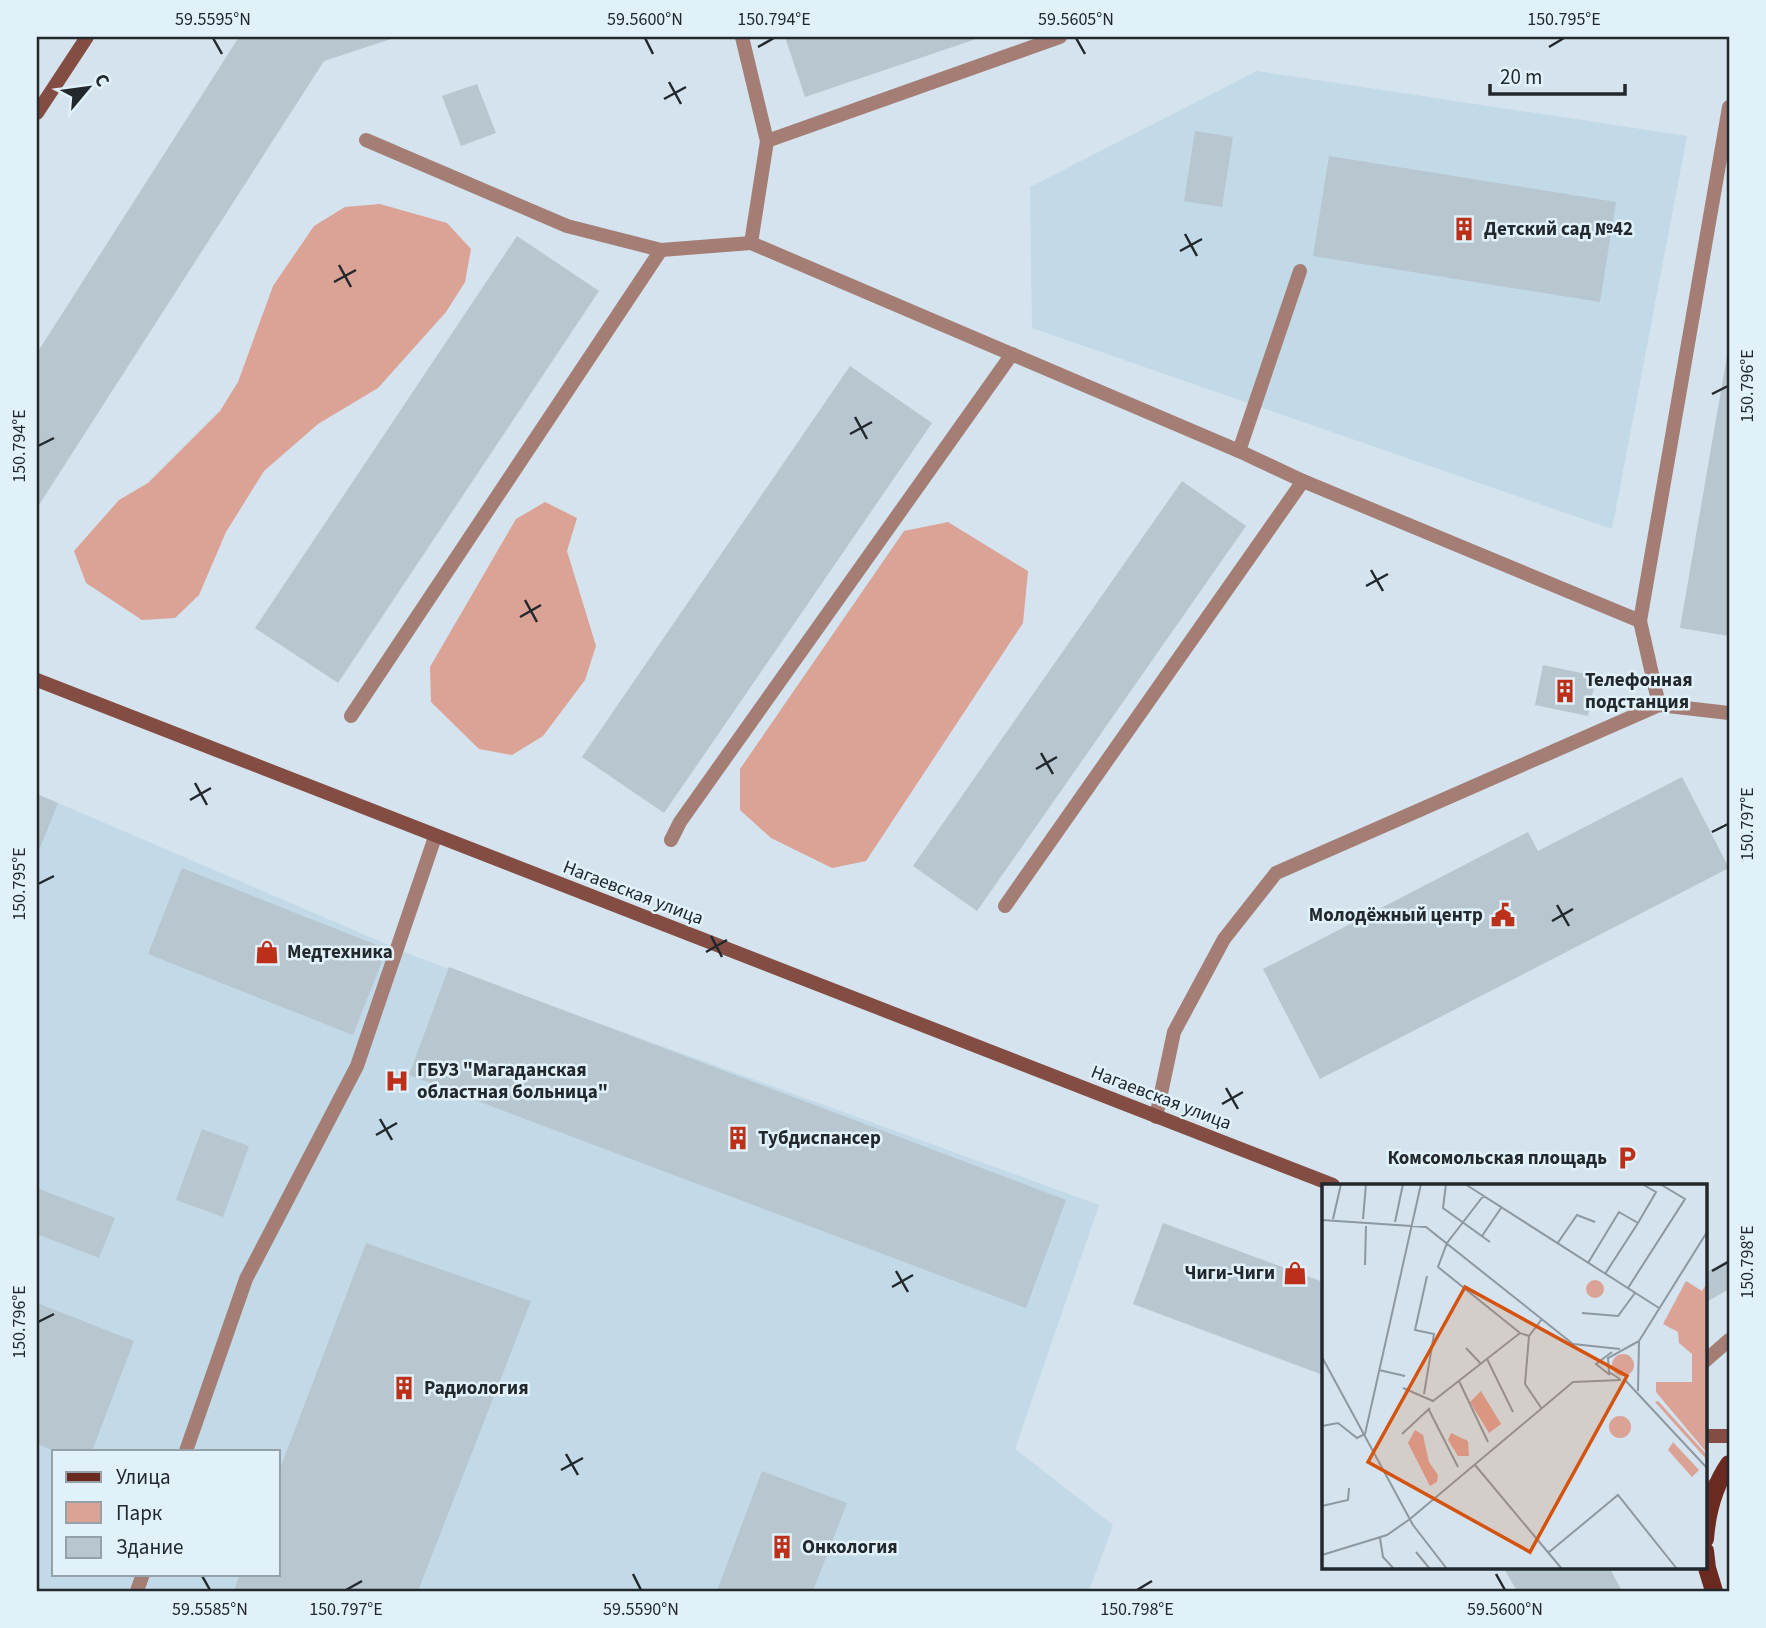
<svg xmlns="http://www.w3.org/2000/svg" width="1766" height="1628" font-family="'Source Sans 3',sans-serif">
	<rect width="100%" height="100%" fill="#d4e3ed"/>
	<!-- built -->
	<g fill="#c2d9e7" fill-rule="evenodd">
		<polygon points="1257,71 1687,136 1612,529 1032,328 1030,187"/>
		<path d="M37 794 414 956 1099 1205 1015 1449 1113 1525 1089 1591H37ZM54 1451H278V1574H54Z"/>
	</g>
	<!-- green -->
	<g fill="#dba296">
		<polygon points="380,204 447,223 471,249 465,282 446,312 378,388 318,424 264,471 226,532 199,595 175,618 142,620 86,583 74,551 119,500 148,483 220,411 238,382 273,286 314,226 345,207"/>
		<polygon points="545,502 577,518 567,551 596,646 585,680 543,736 512,755 479,749 431,702 430,667 516,519"/>
		<polygon points="948,522 1028,571 1023,623 866,861 832,868 771,838 740,810 740,769 904,531"/>
	</g>
	<!-- building -->
	<g fill="#b7c6cf">
		<polygon points="239,37 397,37 324,61 37,508 37,353"/>
		<polygon points="785,37 982,37 805,97"/>
		<polygon points="477,84 496,133 461,146 442,96"/>
		<polygon points="1195,131 1233,137 1222,207 1184,201"/>
		<polygon points="1329,156 1616,202 1600,302 1313,256"/>
		<polygon points="517,236 599,291 338,683 255,628"/>
		<polygon points="1728,350 1729,351 1729,636 1680,628"/>
		<polygon points="850,366 932,423 664,813 582,757"/>
		<polygon points="1182,481 1246,526 977,911 913,866"/>
		<polygon points="1543,665 1596,676 1588,716 1535,705"/>
		<polygon points="1682,777 1729,868 1320,1079 1263,969 1528,832 1538,851"/>
		<polygon points="37,794 58,803 37,855"/>
		<polygon points="182,868 387,949 353,1035 148,954"/>
		<polygon points="449,967 1066,1200 1026,1308 409,1075"/>
		<polygon points="202,1129 249,1146 223,1217 176,1200"/>
		<polygon points="37,1188 115,1218 99,1258 37,1234"/>
		<polygon points="1163,1223 1323,1282 1323,1375 1133,1304"/>
		<polygon points="366,1243 531,1301 418,1591 234,1591 240,1574 278,1574 278,1474"/>
		<polygon points="1729,1259 1729,1289 1705,1303 1705,1273"/>
		<polygon points="37,1303 134,1341 92,1451 56,1451 37,1444"/>
		<polygon points="762,1471 847,1503 813,1591 717,1591"/>
		<polygon points="1503,1567 1609,1567 1622,1591 1517,1591"/>
	</g>
	<g fill="none" stroke-linecap="round" stroke-linejoin="round">
		<!-- lane -->
		<g stroke="#a47d75" stroke-width="14">
			<polyline points="742,37 767,141 751,243 1239,451 1303,481 1640,621 1659,705"/>
			<polyline points="366,140 567,226 661,250 751,243"/>
			<polyline points="767,141 1060,37"/>
			<polyline points="1239,451 1300,271"/>
			<polyline points="1640,621 1729,107"/>
			<polyline points="351,716 661,250"/>
			<polyline points="671,840 680,822 1012,354"/>
			<polyline points="1005,906 1303,481"/>
			<polyline points="1156,1117 1174,1032 1224,939 1276,873 1659,705 1729,713"/>
			<polyline points="1705,1361 1729,1340"/>
			<polyline points="186,1451 246,1279 357,1066 435,837"/>
			<polyline points="1705,1485 1706,1512"/>
			<polyline points="137,1591 143,1574"/>
		</g>
		<!-- secondary -->
		<g stroke="#844d43" stroke-width="14">
			<polyline points="37,113 87,37"/>
			<polyline points="37,680 1333,1185"/>
			<polyline points="1705,1436 1729,1436"/>
		</g>
		<!-- primary -->
		<g stroke="#6b2a1f" stroke-width="18">
			<path d="M1705 1539C1707 1512 1714 1486 1729 1464"/>
			<polyline points="1705,1551 1707,1568 1714,1591"/>
		</g>
	</g>
	<!-- ticks -->
	<path fill="none" stroke="#22282c" stroke-width="2.5" d="M213 38 222 54M645 38 653 54M1076 38 1085 54M758 47 774 38M1549 47 1564 38M669 82 681 104M664 99 686 87M1185 234 1197 256M1180 251 1202 239M339 265 351 287M334 282 356 270M1712 394 1728 386M855 417 867 439M850 434 872 422M38 446 54 438M1371 570 1383 591M1366 586 1388 574M525 600 537 622M520 617 541 605M1041 753 1053 774M1036 769 1057 757M195 783 207 805M190 800 211 788M1712 832 1728 824M38 884 54 876M1557 905 1569 926M1552 921 1573 909M711 936 722 957M706 952 727 940M1226 1088 1238 1109M1222 1104 1243 1092M380 1119 392 1140M376 1135 397 1123M896 1271 908 1292M1712 1271 1728 1262M892 1287 913 1275M38 1322 54 1314M566 1454 578 1475M561 1470 583 1458M201 1574 210 1590M633 1574 641 1590M1496 1574 1505 1590M346 1590 362 1581M1137 1590 1152 1581"/>
	<!-- icons -->
	<defs>
		<g id="building-bare" transform="scale(1.89)"><path d="M-4-6H4V6H1V3H-1V6H-4ZM-2.5-4.3h1.7v1.8h-1.7ZM.8-4.3h1.7v1.8H.8ZM-2.5-1h1.7V.8h-1.7ZM.8-1h1.7V.8H.8Z" fill="#bc301a" stroke="#e1f1fa" stroke-width="2.5" paint-order="stroke"/></g>
		<g id="civic-bare" transform="scale(1.89)"><path d="M-.6-6.5H3V-4.5H.6V-3L4-1V1h2V6H-6V1h2V-1L-.6-3ZM-1.2 2.5V6h2.4V2.5Z" fill="#bc301a" stroke="#e1f1fa" stroke-width="2.5" paint-order="stroke"/></g>
		<g id="shop-bare" transform="scale(1.89)"><path d="M-5-2.5h2.3a2.7 3.5 0 0 1 5.4 0H5L5.5 6h-11ZM-1.5-2.5h3a1.5 2.3 0 0 0-3 0Z" fill="#bc301a" stroke="#e1f1fa" stroke-width="2.5" paint-order="stroke"/></g>
		<g id="hospital-bare" transform="scale(1.89)"><path d="M-5-5h3v3.5h4V-5h3V5h-3V1.5h-4V5h-3Z" fill="#bc301a" stroke="#e1f1fa" stroke-width="2.5" paint-order="stroke"/></g>
		<g id="parking-bare" transform="scale(1.89)"><path d="M-3.5-5.5H1a3.5 3.5 0 0 1 0 7H-1V5.5H-3.5ZM-1-3.4V-.6H.8a1.4 1.4 0 0 0 0-2.8Z" fill="#bc301a" stroke="#e1f1fa" stroke-width="2.5" paint-order="stroke"/></g>
	</defs>
	<g fill-rule="evenodd">
		<use href="#building-bare" x="1464" y="229"/>
		<use href="#building-bare" x="1565" y="691"/>
		<use href="#civic-bare" x="1503" y="915"/>
		<use href="#shop-bare" x="267" y="952"/>
		<use href="#hospital-bare" x="397" y="1081"/>
		<use href="#building-bare" x="738" y="1138"/>
		<use href="#parking-bare" x="1627" y="1158"/>
		<use href="#shop-bare" x="1295" y="1273"/>
		<use href="#building-bare" x="404" y="1388"/>
		<use href="#building-bare" x="782" y="1547"/>
	</g>
	<g text-anchor="middle" dominant-baseline="central" stroke-width="5" stroke-linejoin="round" paint-order="stroke">
		<!-- poi labels -->
		<g font-size="19" font-weight="bold" fill="#22282c" stroke="#e1f1fa" text-anchor="start">
			<text x="1484" y="229">Детский сад №42</text>
			<text x="1585" y="680">Телефонная<tspan x="1585" dy="22">подстанция</tspan></text>
			<text x="1483" y="915" text-anchor="end">Молодёжный центр</text>
			<text x="287" y="952">Медтехника</text>
			<text x="417" y="1070">ГБУЗ "Магаданская<tspan x="417" dy="22">областная больница"</tspan></text>
			<text x="758" y="1138">Тубдиспансер</text>
			<text x="1607" y="1158" text-anchor="end">Комсомольская площадь</text>
			<text x="1275" y="1273" text-anchor="end">Чиги-Чиги</text>
			<text x="424" y="1388">Радиология</text>
			<text x="802" y="1547">Онкология</text>
		</g>
		<!-- street labels -->
		<g font-size="19" fill="#22282c" stroke="#e1f1fa">
			<text transform="translate(633 893) rotate(21)">Нагаевская улица</text>
			<text transform="translate(1161 1098) rotate(21)">Нагаевская улица</text>
		</g>
	</g>
	<!-- overview -->
	<g transform="translate(1322 1184)">
		<rect width="385" height="385" fill="#d4e3ed"/>
		<path d="M264 105a9 9 0 1 1 18 0a9 9 0 1 1-18 0ZM364 97 380 107 385 99V269L334 208V198H370V170L357 159 356 148 341 140ZM290 181a11 11 0 1 1 22 0a11 11 0 1 1-22 0ZM159 207 179 240 167 249 148 218ZM336 217 385 271V276L333 218ZM287 243a11 11 0 1 1 22 0a11 11 0 1 1-22 0ZM93 246 101 251 107 278 116 291 115 298 108 302 86 259ZM129 249 146 257 147 272H136L126 256ZM351 258 377 286 370 293 346 266Z" fill="#dba296"/>
		<path fill="none" stroke="#8d98a0" stroke-width="2" d="M124 0 121 24 168 58M143 0 337 124M162 11 125 59 116 83 198 149M11 35 19 0M41 35 44 0M0 36 104 43 251 160 298 165M73 38 81 0M160 52 179 24M235 60 255 31 273 38M266 79 297 28 316 39 334 8 320 0M43 81 44 42M283 90 316 39M306 104 363 15 338 0M260 129 296 132 313 109M220 135 207 152 203 200 220 225M144 164 159 180M0 173 91 341 125 385M165 175 191 228M57 186 83 192M288 191 274 180 290 168M298 195 287 188 286 174 317 157M303 196 385 284M137 197 166 258M81 204 111 217 198 149 207 152M316 207 317 157 385 48M102 210 112 150 93 146 105 92M107 226 136 283M0 242 16 239 35 254 43 250 99 0M80 250 108 224M153 281 240 385M0 322 26 316 27 304M88 335 251 198 299 196M58 354 61 373 72 385M94 368 108 385M226 369 296 311 355 385M0 371 65 351 88 335"/>
		<path fill="#d4540f" fill-opacity="0.15" stroke="#d4540f" stroke-width="3.5" d="M143 103 305 192 208 368 46 278Z"/>
		<rect width="385" height="385" fill="none" stroke="#22282c" stroke-width="3.5"/>
	</g>
	<!-- border -->
	<rect width="1766" height="1628" fill="none" stroke="#e1f1fa" stroke-width="77"/>
	<!-- legend -->
	<rect x="52" y="1450" width="228" height="126" fill="#e1f1fa" stroke="#95a1a8" stroke-width="2"/>
	<rect x="66" y="1472" width="35" height="10" fill="#6b2a1f" stroke="#95a1a8" stroke-width="2"/>
	<text x="116" y="1484" font-size="21" fill="#22282c">Улица</text>
	<rect x="66" y="1502" width="35" height="21" fill="#dba296" stroke="#95a1a8" stroke-width="2"/>
	<text x="116" y="1520" font-size="21" fill="#22282c">Парк</text>
	<rect x="66" y="1537" width="35" height="21" fill="#b7c6cf" stroke="#95a1a8" stroke-width="2"/>
	<text x="116" y="1554" font-size="21" fill="#22282c">Здание</text>
	<!-- north arrow -->
	<g transform="translate(88 88) rotate(61)" stroke="#e1f1fa" stroke-width="5" paint-order="stroke">
	<path d="M0-5L12 26L0 18L-12 26Z" fill="#22282c"/>
	<text y="-10" font-size="19" font-weight="bold" text-anchor="middle" fill="#22282c">С</text>
	</g>
	<!-- scale -->
	<path d="M1490 84v10h135v-10" fill="none" stroke="#22282c" stroke-width="3.5"/>
	<text x="1500" y="84" font-size="21" fill="#22282c" stroke="#e1f1fa" stroke-width="5" paint-order="stroke">20 m</text>
	<rect x="38" y="38" width="1690" height="1552" fill="none" stroke="#22282c" stroke-width="2.5"/>
	<g font-size="18" text-anchor="middle" fill="#22282c">
		<text x="213" y="25">59.5595°N</text>
		<text x="645" y="25">59.5600°N</text>
		<text x="774" y="25">150.794°E</text>
		<text x="1076" y="25">59.5605°N</text>
		<text x="1564" y="25">150.795°E</text>
		<text transform="translate(1747 386) rotate(-90)" y="6">150.796°E</text>
		<text transform="translate(19 446) rotate(-90)" y="6">150.794°E</text>
		<text transform="translate(1747 824) rotate(-90)" y="6">150.797°E</text>
		<text transform="translate(19 884) rotate(-90)" y="6">150.795°E</text>
		<text transform="translate(1747 1262) rotate(-90)" y="6">150.798°E</text>
		<text transform="translate(19 1322) rotate(-90)" y="6">150.796°E</text>
		<text x="210" y="1615">59.5585°N</text>
		<text x="346" y="1615">150.797°E</text>
		<text x="641" y="1615">59.5590°N</text>
		<text x="1137" y="1615">150.798°E</text>
		<text x="1505" y="1615">59.5600°N</text>
	</g>
</svg>
